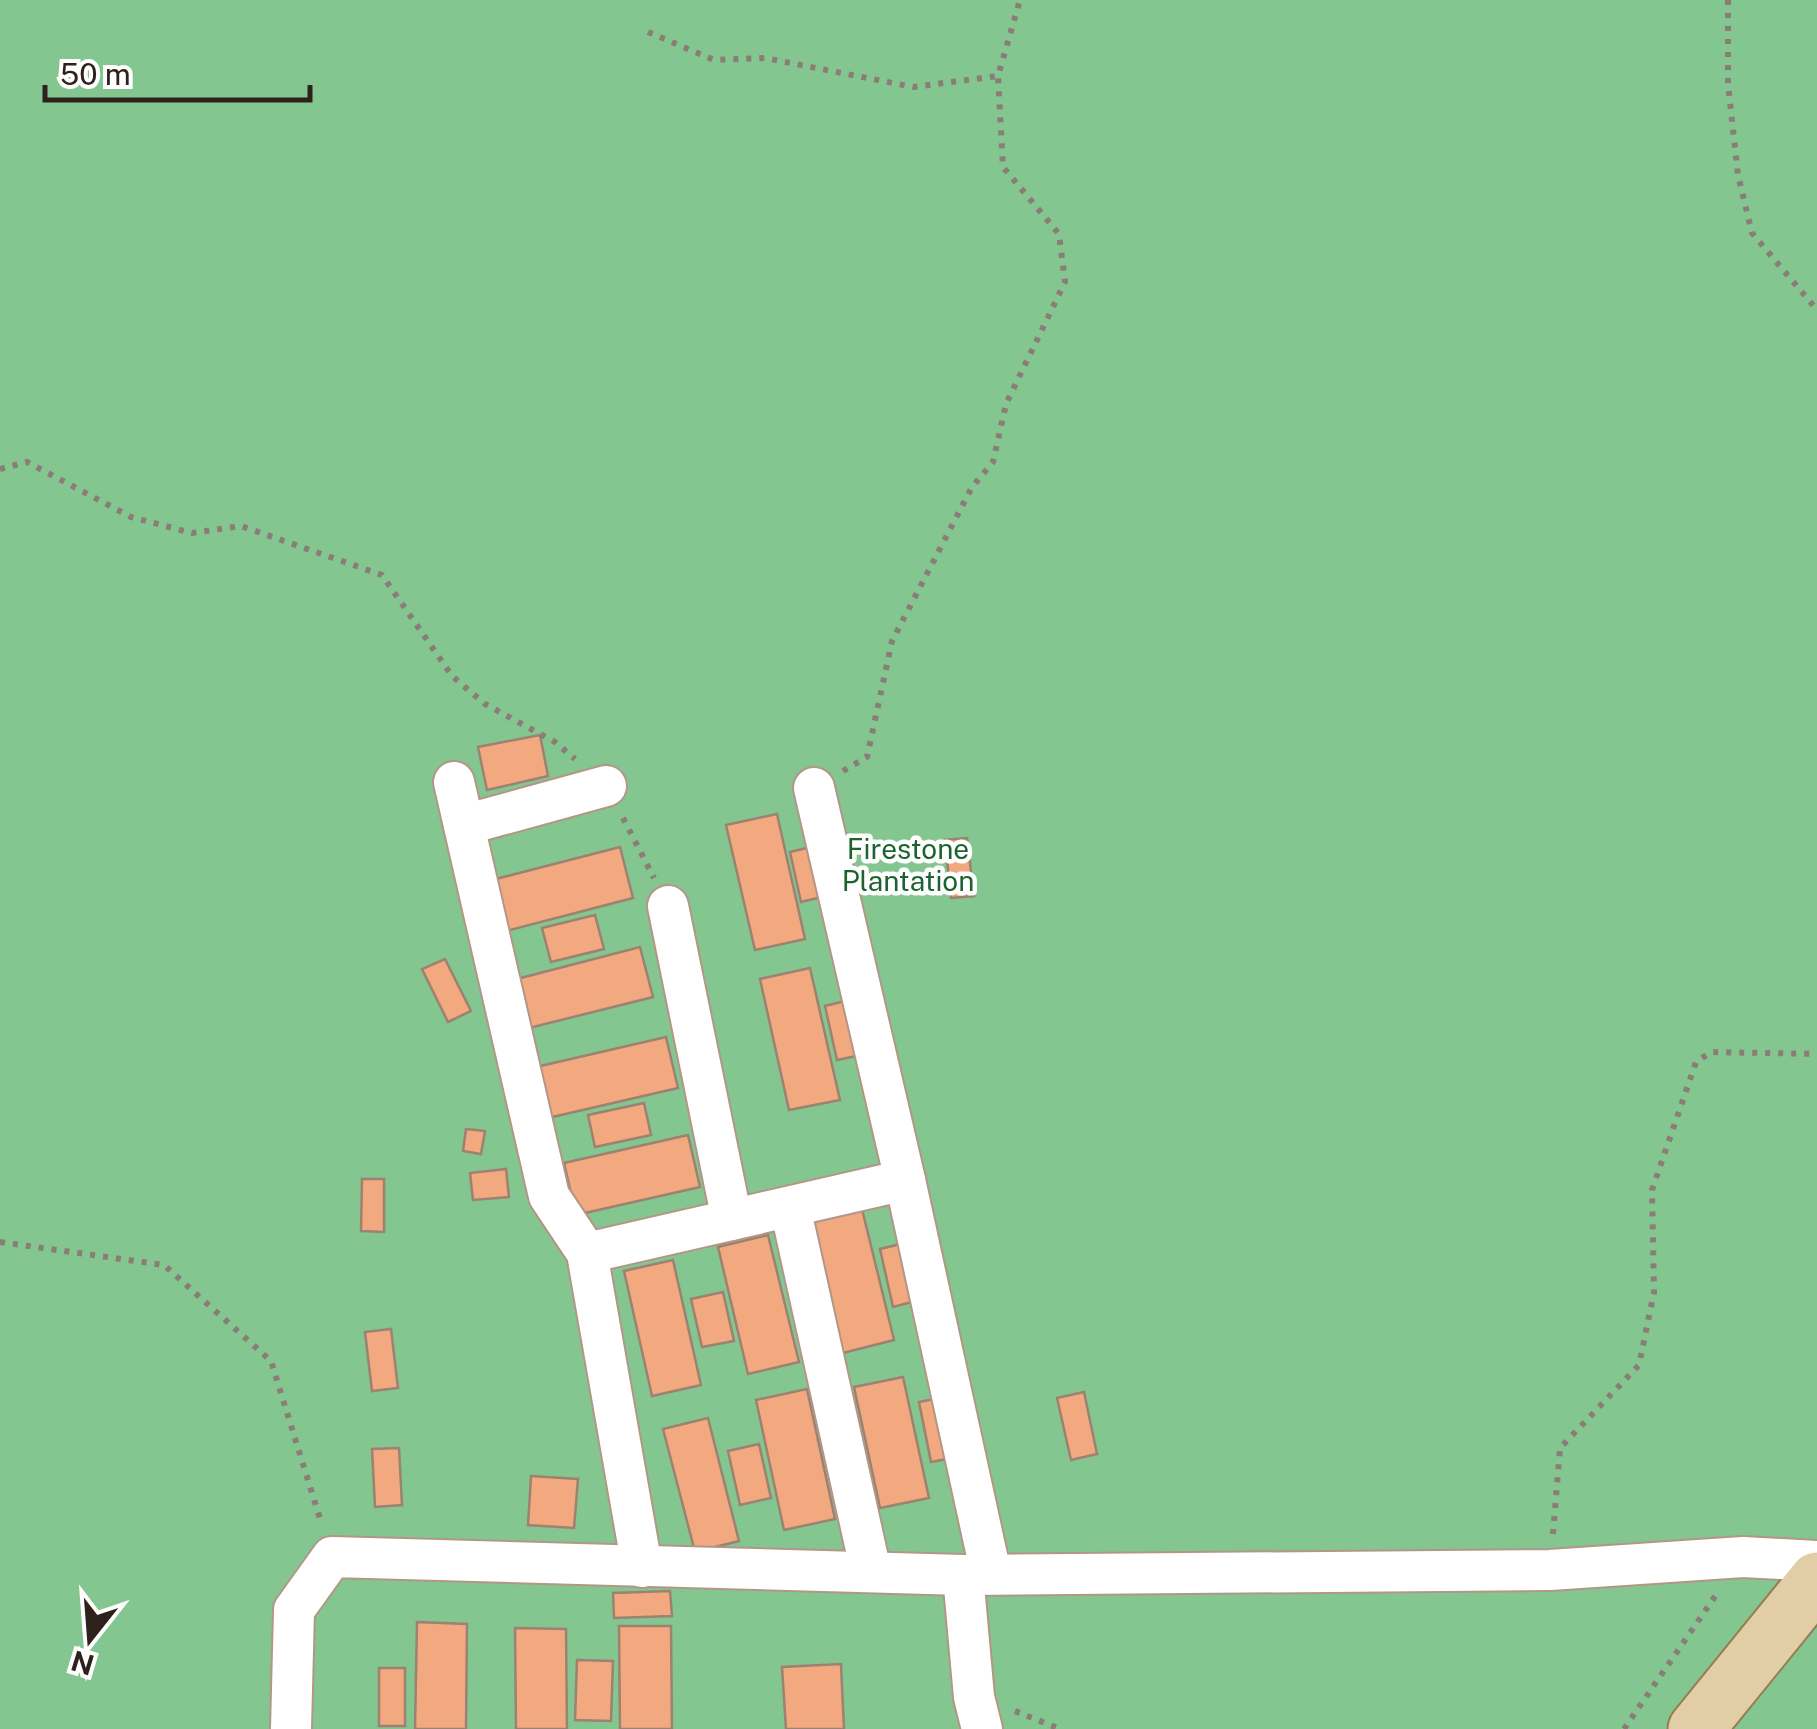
<svg xmlns="http://www.w3.org/2000/svg" width="1817" height="1729" font-family="'Public Sans',sans-serif">
	<rect width="100%" height="100%" fill="#faede6"/>
	<!-- forest -->
	<rect fill="#84c690" x="0" y="0" width="1817" height="1729"/>
	<!-- building -->
	<g fill="#f2a980" stroke="#9d8171" stroke-width="2.5">
		<polygon points="540,735 548,776 487,790 478,747"/>
		<polygon points="777,814 805,939 755,950 726,825"/>
		<polygon points="967,838 974,896 951,898 945,840"/>
		<polygon points="815,846 826,896 801,902 790,852"/>
		<polygon points="620,847 633,898 506,931 492,880"/>
		<polygon points="595,915 604,949 551,962 542,928"/>
		<polygon points="640,947 653,997 529,1028 517,979"/>
		<polygon points="445,959 471,1011 448,1022 422,969"/>
		<polygon points="810,968 840,1100 789,1110 760,979"/>
		<polygon points="849,1000 861,1055 837,1060 825,1006"/>
		<polygon points="666,1037 678,1088 548,1118 536,1067"/>
		<polygon points="644,1103 651,1135 595,1147 588,1115"/>
		<polygon points="466,1129 485,1131 481,1154 463,1151"/>
		<polygon points="688,1135 700,1187 576,1215 564,1163"/>
		<polygon points="506,1169 509,1197 473,1200 470,1173"/>
		<polygon points="362,1179 384,1179 384,1232 361,1231"/>
		<polygon points="862,1209 894,1340 843,1353 811,1222"/>
		<polygon points="768,1235 799,1362 748,1374 718,1247"/>
		<polygon points="905,1243 919,1300 893,1307 880,1249"/>
		<polygon points="673,1260 701,1385 652,1396 624,1271"/>
		<polygon points="723,1292 734,1341 702,1347 691,1299"/>
		<polygon points="391,1329 398,1388 372,1391 365,1332"/>
		<polygon points="903,1377 929,1498 880,1508 854,1387"/>
		<polygon points="807,1389 835,1519 784,1530 756,1400"/>
		<polygon points="1084,1392 1097,1454 1071,1460 1057,1398"/>
		<polygon points="940,1398 952,1458 931,1462 919,1402"/>
		<polygon points="708,1418 739,1541 695,1552 663,1429"/>
		<polygon points="759,1444 771,1498 740,1505 728,1451"/>
		<polygon points="399,1448 402,1505 375,1507 372,1449"/>
		<polygon points="531,1476 578,1479 574,1528 528,1525"/>
		<polygon points="670,1591 672,1616 614,1618 613,1593"/>
		<polygon points="417,1622 467,1624 466,1729 415,1729"/>
		<polygon points="619,1626 671,1626 672,1729 620,1729"/>
		<polygon points="515,1628 566,1629 567,1729 516,1729"/>
		<polygon points="577,1660 613,1661 611,1721 575,1720"/>
		<polygon points="841,1664 844,1729 786,1729 782,1667"/>
		<rect x="379" y="1668" width="26" height="58"/>
	</g>
	<g fill="none" stroke-linecap="round" stroke-linejoin="round">
		<!-- minor casing -->
		<g stroke="#b39686" stroke-width="44">
			<g id="minor">
				<polyline points="454,782 549,1196 587,1253 642,1567"/>
				<polyline points="814,788 905,1180"/>
				<polyline points="464,825 606,786"/>
				<polyline points="668,906 732,1220"/>
				<polyline points="790,1207 871,1572"/>
				<polyline points="587,1253 905,1180 991,1574"/>
				<polyline points="963,1575 974,1697 982,1729"/>
				<polyline points="291,1729 294,1610 332,1557 963,1575 1550,1570 1743,1557 1817,1561"/>
			</g>
		</g>
		<!-- primary casing -->
		<g stroke="#957d50" stroke-width="59">
			<polyline id="primary" points="1696,1729 1817,1580"/>
		</g>
		<!-- path -->
		<g stroke="#8a7d77" stroke-width="6" stroke-dasharray="5 8" stroke-linecap="butt">
			<polyline points="1728,0 1728,84 1738,175 1752,233 1817,310"/>
			<polyline points="648,32 714,60 765,58 913,87 998,76"/>
			<polyline points="0,469 27,462 131,517 192,533 241,526 382,575 452,676 485,704 555,742 575,759"/>
			<polyline points="843,771 867,757 892,641 972,487 993,462 1006,404 1065,282 1059,234 1003,167 998,76 1020,0"/>
			<polyline points="623,818 654,878"/>
			<polyline points="0,1242 164,1265 271,1361 321,1522"/>
			<polyline points="1553,1534 1560,1448 1639,1365 1654,1292 1652,1190 1696,1062 1711,1052 1817,1054"/>
			<polyline points="1015,1711 1060,1729"/>
			<polyline points="1624,1729 1716,1595"/>
		</g>
		<!-- minor -->
		<use href="#minor" stroke="#fff" stroke-width="40"/>
		<!-- primary -->
		<use href="#primary" stroke="#e1cea7" stroke-width="55"/>
	</g>
	<g text-anchor="middle" dominant-baseline="central" stroke-width="9" stroke-linejoin="round" paint-order="stroke">
		<!-- park labels -->
		<g font-size="28" fill="#1d6331" stroke="#fefefe">
			<text x="908" y="848">Firestone<tspan x="908" dy="32">Plantation</tspan></text>
		</g>
	</g>
	<!-- north arrow -->
	<g transform="translate(90 1639) rotate(197)" stroke="#fefefe" stroke-width="8" paint-order="stroke">
	<path d="M0-8L18 38L0 25L-18 38Z" fill="#2d211b"/>
	<text y="-15" font-size="28" font-weight="bold" text-anchor="middle" fill="#2d211b">N</text>
	</g>
	<!-- scale -->
	<path d="M45 85v15h265v-15" fill="none" stroke="#2d211b" stroke-width="5"/>
	<text x="60" y="85" font-size="30" fill="#2d211b" stroke="#fefefe" stroke-width="8" paint-order="stroke">50 m</text>
</svg>
